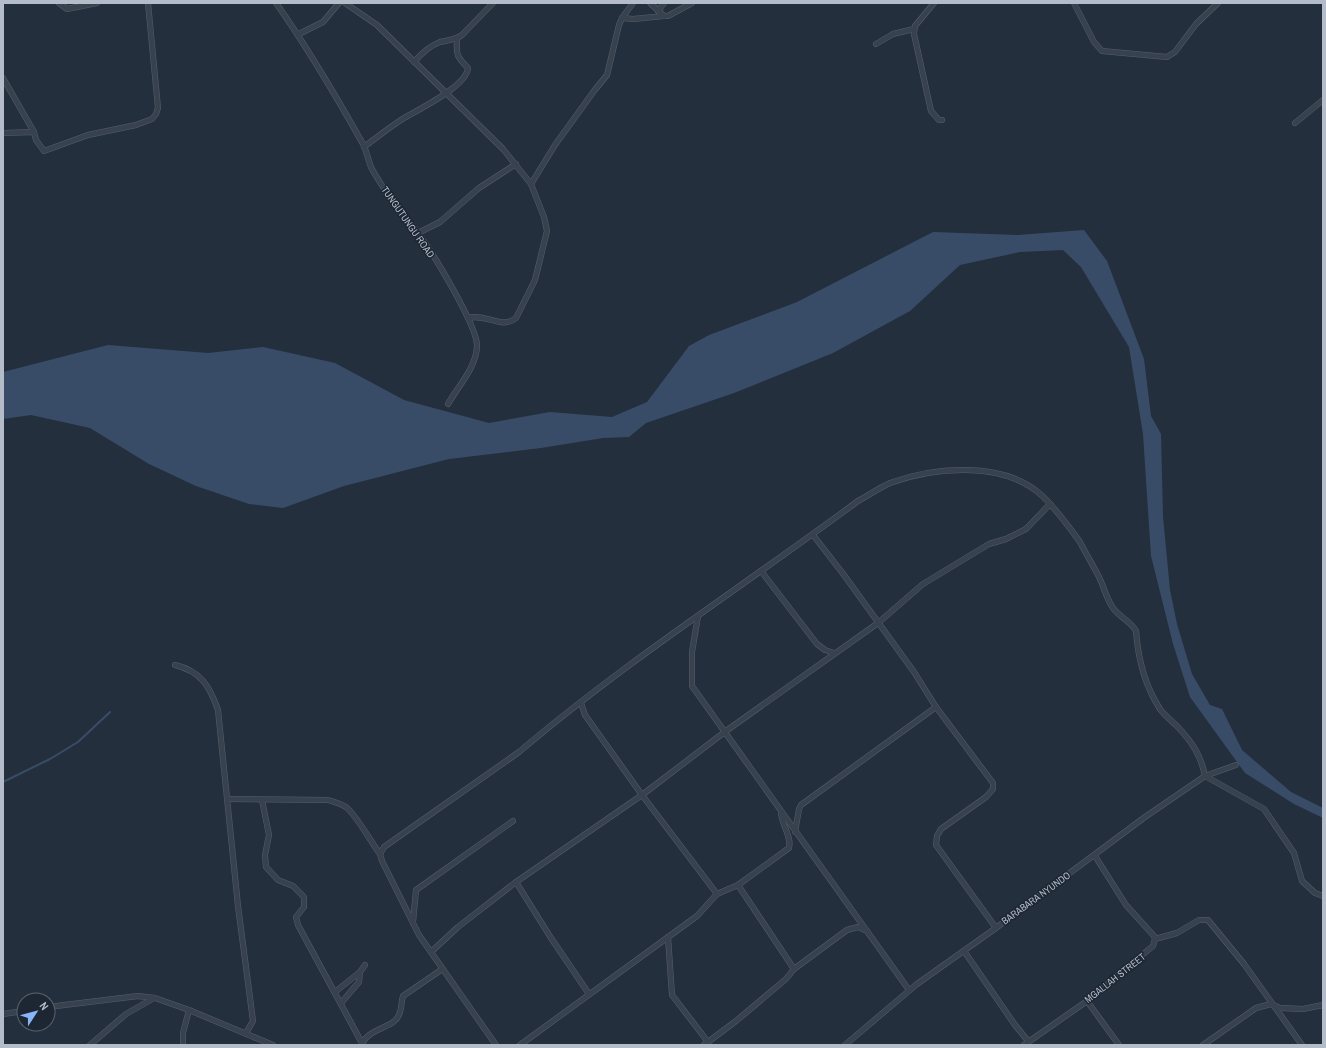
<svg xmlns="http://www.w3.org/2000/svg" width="1326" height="1048" font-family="'Archivo Narrow',sans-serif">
	<rect width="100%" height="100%" fill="#242f3e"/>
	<!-- water -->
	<polygon fill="#394c67" points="1084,230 1107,261 1144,359 1151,416 1161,434 1163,517 1170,590 1177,624 1192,674 1210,705 1222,709 1242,750 1291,792 1323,808 1323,818 1294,804 1245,773 1190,697 1173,644 1151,556 1143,434 1129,347 1081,267 1063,250 1020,252 960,265 910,311 833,353 734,393 646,423 629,437 603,438 541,448 449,459 344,486 283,508 249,504 196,486 149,464 90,428 31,415 3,419 3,372 108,345 208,353 263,347 335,363 404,400 489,423 550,412 612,417 647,402 689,346 709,335 797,302 933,232 1018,235"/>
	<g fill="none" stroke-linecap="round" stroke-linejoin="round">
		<!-- stream -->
		<polyline stroke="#394c67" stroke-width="2" points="3,782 50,759 78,742 110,712"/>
		<!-- minor casing -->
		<g stroke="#565f6c" stroke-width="6">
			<g id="minor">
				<polyline points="59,3 67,9 97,3"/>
				<path d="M276 3C308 48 336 96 363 144 367 152 368 160 371 167 376 177 383 186 388 196 397 210 409 220 418 233 433 253 476 324 477 345 477 367 458 386 448 404"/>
				<path d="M345 3 377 25 503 149 531 184 544 217 547 231 535 280 516 318C502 330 487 313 468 318"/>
				<polyline points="650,3 664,16 668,16 692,3"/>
				<polyline points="934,3 915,26 914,34 931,111 939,120 942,120"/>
				<polyline points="1074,3 1094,42 1102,51 1167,57 1175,52 1196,24 1218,3"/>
				<polyline points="658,11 664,3"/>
				<polyline points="622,18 633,19 664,16"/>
				<polyline points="299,34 323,22 339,3"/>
				<polyline points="876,44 893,34 914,29"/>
				<path d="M414 62C421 54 429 46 440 42 448 40 455 40 462 35L493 3"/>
				<polyline points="3,78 34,132"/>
				<polyline points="1295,123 1323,100"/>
				<polyline points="3,133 34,132 36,140 44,151 88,135 136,125 152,119 156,114 158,108 148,3"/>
				<path d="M364 147C377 137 390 127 404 118 418 110 467 86 468 68 457 57 456 55 457 39"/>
				<polyline points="531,184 555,145 594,91 607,75 619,25 622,18 633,3"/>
				<polyline points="418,233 440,222 479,188 516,164"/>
				<polyline points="813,535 844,575 914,672 936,707 993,783 993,789 986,797 941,829 937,836 936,845 996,928"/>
				<polyline points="761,571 817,644 825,650 834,653"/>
				<polyline points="698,616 692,652 692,686 909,990"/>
				<path d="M175 665C201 671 210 687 218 710L238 906 253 1021 246 1033"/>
				<polyline points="581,703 585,715 642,795 717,894"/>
				<path d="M227 799 328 800C334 802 340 803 346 807 358 817 370 841 380 854"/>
				<polyline points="262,800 269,835 265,855 266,867 278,880 293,886 304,897 304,907 296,917 298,925 363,1045"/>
				<polyline points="795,832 799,809 801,805 936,707"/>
				<polyline points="516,882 551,938 589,994"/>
				<polyline points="738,885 794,969"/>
				<polyline points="413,922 416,890 513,821"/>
				<polyline points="668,937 672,995 708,1042"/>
				<polyline points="1155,939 1177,933 1199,920 1208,920 1244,964 1302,1045"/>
				<polyline points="964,951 1015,1025 1028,1041"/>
				<polyline points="431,952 458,927 516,882 642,795 726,731 878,623 923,584 989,544 1006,539 1026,529 1050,504"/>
				<polyline points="335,992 360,972 365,965"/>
				<polyline points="1087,1001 1119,1045"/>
				<polyline points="341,1003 359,982 360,972"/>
				<polyline points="48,1007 138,996 155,998 189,1010 273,1045"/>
				<polyline points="3,1014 24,1011"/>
				<path d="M362 1043C372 1026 396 1029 400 1012 402 1007 401 1002 403 996L441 970"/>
				<polyline points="90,1045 126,1014 154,998"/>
				<polyline points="183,1045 183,1033 189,1010"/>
				<path d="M496 1045 419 935 382 861 380 854 384 847 519 752C626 661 745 585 858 501 869 495 879 488 890 483 934 467 1001 461 1039 493 1051 503 1071 529 1080 542 1086 554 1093 565 1099 577 1104 587 1106 598 1113 608 1119 617 1131 621 1136 631 1138 658 1145 686 1160 709 1165 716 1172 721 1177 726 1192 742 1201 755 1205 776L1264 809 1294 853 1302 881 1315 893 1323 896"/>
				<path d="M520 1045 697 916 717 894 738 885 789 848C792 836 781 824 781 812"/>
				<polyline points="704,1045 736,1021 786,979 794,969 847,930 858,927 867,931"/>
				<polyline points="845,1045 917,984 996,928 1145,817 1205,776 1236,765"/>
				<polyline points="1024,1045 1087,1001 1153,946 1155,939 1154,936 1126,905 1095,856"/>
				<polyline points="1203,1045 1256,1008 1271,1004 1280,1008 1303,1009 1323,1005"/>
			</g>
		</g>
		<!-- minor -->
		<use href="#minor" stroke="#38414e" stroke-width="5"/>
	</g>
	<g text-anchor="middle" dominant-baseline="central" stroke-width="3" stroke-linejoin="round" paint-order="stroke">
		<!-- street labels -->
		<g font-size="10" fill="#b4bcc9" stroke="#1d2633">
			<text transform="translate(408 222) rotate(55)">TUNGUTUNGU ROAD</text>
			<text transform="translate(1036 898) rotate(-36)">BARABARA NYUNDO</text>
			<text transform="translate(1115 978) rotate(-38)">MGALLAH STREET</text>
		</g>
	</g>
	<!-- border -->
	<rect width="1326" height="1048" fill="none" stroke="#b4bcc9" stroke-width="8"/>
	<!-- north arrow -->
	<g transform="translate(36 1012) rotate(54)"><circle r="19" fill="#1d2633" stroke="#59626f"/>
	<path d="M0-3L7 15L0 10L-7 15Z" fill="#8ab4f8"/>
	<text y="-6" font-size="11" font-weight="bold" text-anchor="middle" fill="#b4bcc9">N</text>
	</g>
</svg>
